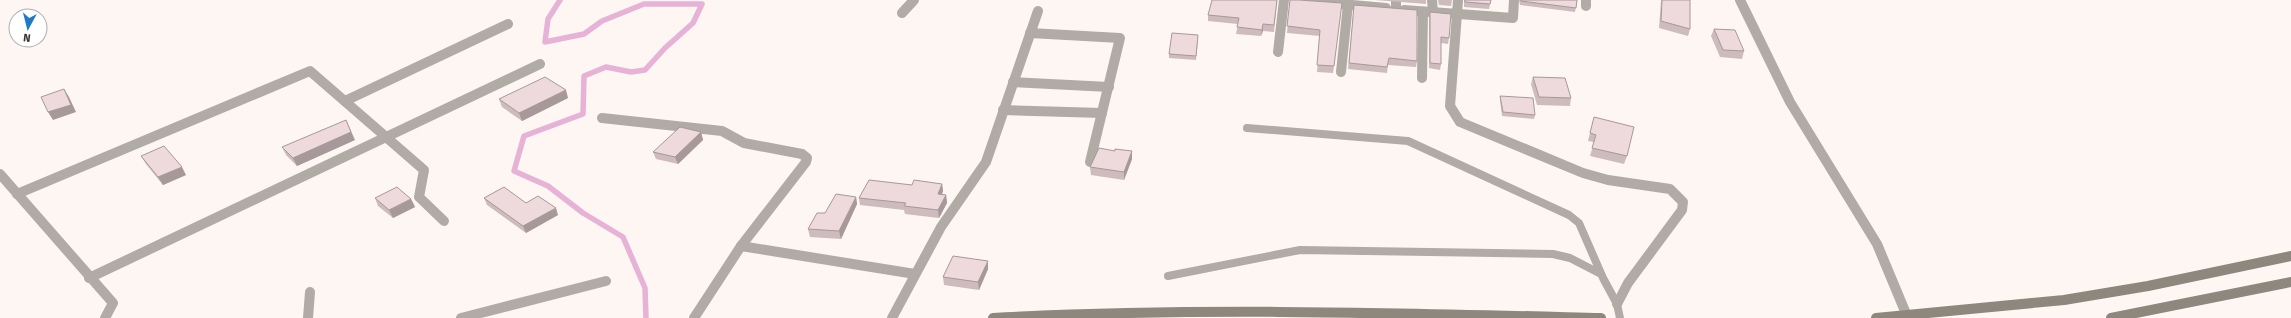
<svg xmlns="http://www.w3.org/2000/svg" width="2291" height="318" font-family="'Fira Sans',sans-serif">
	<rect width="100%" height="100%" fill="#fef6f3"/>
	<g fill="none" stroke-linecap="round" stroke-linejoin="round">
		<!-- stream -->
		<polyline stroke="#e6b2d6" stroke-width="5.5" points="560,0 548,19 545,42 584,34 602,21 644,4 702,4 693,23 665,48 645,70 631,72 606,67 584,76 583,114 524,136 514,171 548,186 583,213 623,237 645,288 646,318"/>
		<!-- lane -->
		<g stroke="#b1aba5" stroke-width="8">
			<polyline points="1247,128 1408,141 1569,215 1579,223 1603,278 1617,304 1620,318"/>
			<polyline points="1168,276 1300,250 1553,254 1570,258 1601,274"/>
		</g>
		<!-- street -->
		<g stroke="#b1aba5" stroke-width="10">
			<polyline points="1297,0 1386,8"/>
			<polyline points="1396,0 1396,10"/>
			<polyline points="1432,0 1433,12"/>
			<polyline points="1458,0 1450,106 1460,122 1583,173 1608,180 1670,189 1683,202 1682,210 1628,283 1617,304"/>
			<polyline points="1586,0 1586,6"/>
			<polyline points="1740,0 1790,102 1877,244 1907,316"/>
			<polyline points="1404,10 1513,18 1514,0"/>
			<polyline points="902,13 914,0"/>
			<polyline points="1030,33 1120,38 1090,162"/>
			<polyline points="1278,52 1284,0"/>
			<polyline points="1341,72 1348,4"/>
			<polyline points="1422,78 1423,12"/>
			<polyline points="1013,82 1109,87"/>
			<polyline points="345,101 508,24"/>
			<polyline points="1003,110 1102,113"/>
			<polyline points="602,118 722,131 744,143 802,154 807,158 806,162 741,246 915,274"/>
			<polyline points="0,174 113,303 105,318"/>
			<polyline points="17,194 310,71 424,170 419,197 444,221"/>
			<polyline points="89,278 540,64"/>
			<polyline points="308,318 310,292"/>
			<polyline points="461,318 606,281"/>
			<polyline points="694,318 741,246"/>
			<polyline points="892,318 941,227 986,162 1038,11"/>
		</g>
		<!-- secondary -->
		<g stroke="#8f867e" stroke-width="10">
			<path d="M993 318C1196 307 1398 313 1601 318"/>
			<polyline points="1876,318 2064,300 2148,286 2291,256"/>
			<polyline points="2111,318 2291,282"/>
		</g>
	</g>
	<!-- wall -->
	<g fill="#cdbbbd">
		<polygon points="1277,0 1274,32 1263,31 1261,36 1236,34 1238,24 1208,21 1208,15"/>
		<polygon points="1290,0 1342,3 1333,73 1317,72 1320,36 1287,33"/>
		<polygon points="1375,0 1426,0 1426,4"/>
		<polygon points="1438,0 1452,0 1451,6 1439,5"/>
		<polygon points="1464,0 1491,0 1489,9 1464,7"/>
		<polygon points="1519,0 1577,0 1575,12 1520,5"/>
		<polygon points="1661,0 1690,0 1690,29 1688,36 1659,28"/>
		<polygon points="1354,5 1417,61 1416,67 1388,65 1387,73 1348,69"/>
		<polygon points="1430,12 1449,38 1448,44 1441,43 1441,64 1440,70 1429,68 1429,18"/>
		<polygon points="1714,29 1744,51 1742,59 1720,57 1711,36"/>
		<polygon points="1198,39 1196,60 1169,58 1169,54"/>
		<polygon points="1533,77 1571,98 1570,106 1537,105 1531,84"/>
		<polygon points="1500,96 1535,115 1534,119 1502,116 1500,100"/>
		<polygon points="568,98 522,121 502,107 499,99"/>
		<polygon points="1594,117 1627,156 1624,164 1590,156 1594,142 1588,141"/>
		<polygon points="701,132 703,140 678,164 656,159 653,152"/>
		<polygon points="355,140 297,166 286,155 282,147"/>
		<polygon points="1132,151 1132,159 1124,180 1091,175 1090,167"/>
		<polygon points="141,156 186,175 163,185 146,164"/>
		<polygon points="942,184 943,191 942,194 946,195 947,203 939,218 905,214 904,210 860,205 859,198 912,185"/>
		<polygon points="856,197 857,204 841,239 810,237 808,229 825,213"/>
		<polygon points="375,198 411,199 415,207 393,218 378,206"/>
		<polygon points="484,198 526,203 558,215 526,233 487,205"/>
		<polygon points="988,269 979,290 944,285 943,277"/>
	</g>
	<!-- shaded-wall -->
	<g fill="#a7989a">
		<polygon points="1263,24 1263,31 1261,36"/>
		<polygon points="64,89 69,97 76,112 53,120 48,112"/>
		<polygon points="566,90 568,98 522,121 519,113"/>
		<polygon points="346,120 355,140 297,166 293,158"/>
		<polygon points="701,132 703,140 678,164 675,157"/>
		<polygon points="1132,151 1132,159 1124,180 1124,172"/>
		<polygon points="182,167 186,175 163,185 158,177"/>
		<polygon points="942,184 943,191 939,202 938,194"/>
		<polygon points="946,195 947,203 939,218 938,210"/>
		<polygon points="856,197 857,204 841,239 839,231"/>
		<polygon points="411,199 415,207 393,218 389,210"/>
		<polygon points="556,208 558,215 526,233 523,226"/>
		<polygon points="988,261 988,269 979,290 978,282"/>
	</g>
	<!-- building -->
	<g fill="#eed9dc" stroke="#a7989a">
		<polygon points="1212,0 1277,0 1274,25 1263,24 1262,30 1237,27 1239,18 1208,15"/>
		<polygon points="1290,0 1299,0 1342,3 1334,66 1317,65 1320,30 1287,26"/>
		<polygon points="1465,0 1491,0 1490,4 1465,2"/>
		<polygon points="1521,0 1577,0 1576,8 1521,1"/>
		<polygon points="1662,0 1690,0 1690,29 1661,21"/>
		<polygon points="1354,5 1417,10 1417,61 1389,58 1387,67 1349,63"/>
		<polygon points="1430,12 1451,14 1449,38 1441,37 1441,64 1430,63"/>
		<polygon points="1714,29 1735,30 1744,51 1723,50"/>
		<polygon points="1172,33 1198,35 1196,56 1169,54"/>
		<polygon points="545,77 566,90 519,113 499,99"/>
		<polygon points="1533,77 1565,78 1571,98 1539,97"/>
		<polygon points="64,89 71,105 48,112 41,97"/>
		<polygon points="1500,96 1533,98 1535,115 1503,112"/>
		<polygon points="1594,117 1634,127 1627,156 1592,148 1596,135 1590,133"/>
		<polygon points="346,120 351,132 293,158 282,147"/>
		<polygon points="680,127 701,132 675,157 653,152"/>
		<polygon points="164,146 182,167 158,177 141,156"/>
		<polygon points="1099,148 1115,151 1115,149 1132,151 1124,172 1090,167"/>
		<polygon points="869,180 912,185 914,180 942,184 938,194 946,195 938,210 904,206 906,203 859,198"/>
		<polygon points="397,187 411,199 389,210 375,198"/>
		<polygon points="504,187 526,203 538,196 556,208 523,226 484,198"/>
		<polygon points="836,194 856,197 839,231 808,229 817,213 825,213"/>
		<polygon points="953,256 988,261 978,282 943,277"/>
	</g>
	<!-- north arrow -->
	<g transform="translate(28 28) rotate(187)"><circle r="19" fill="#ffffff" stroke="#b1adad"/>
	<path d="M0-3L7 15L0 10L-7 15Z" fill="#1e7bc8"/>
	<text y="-6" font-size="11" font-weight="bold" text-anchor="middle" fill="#3b3331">N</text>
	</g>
</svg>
